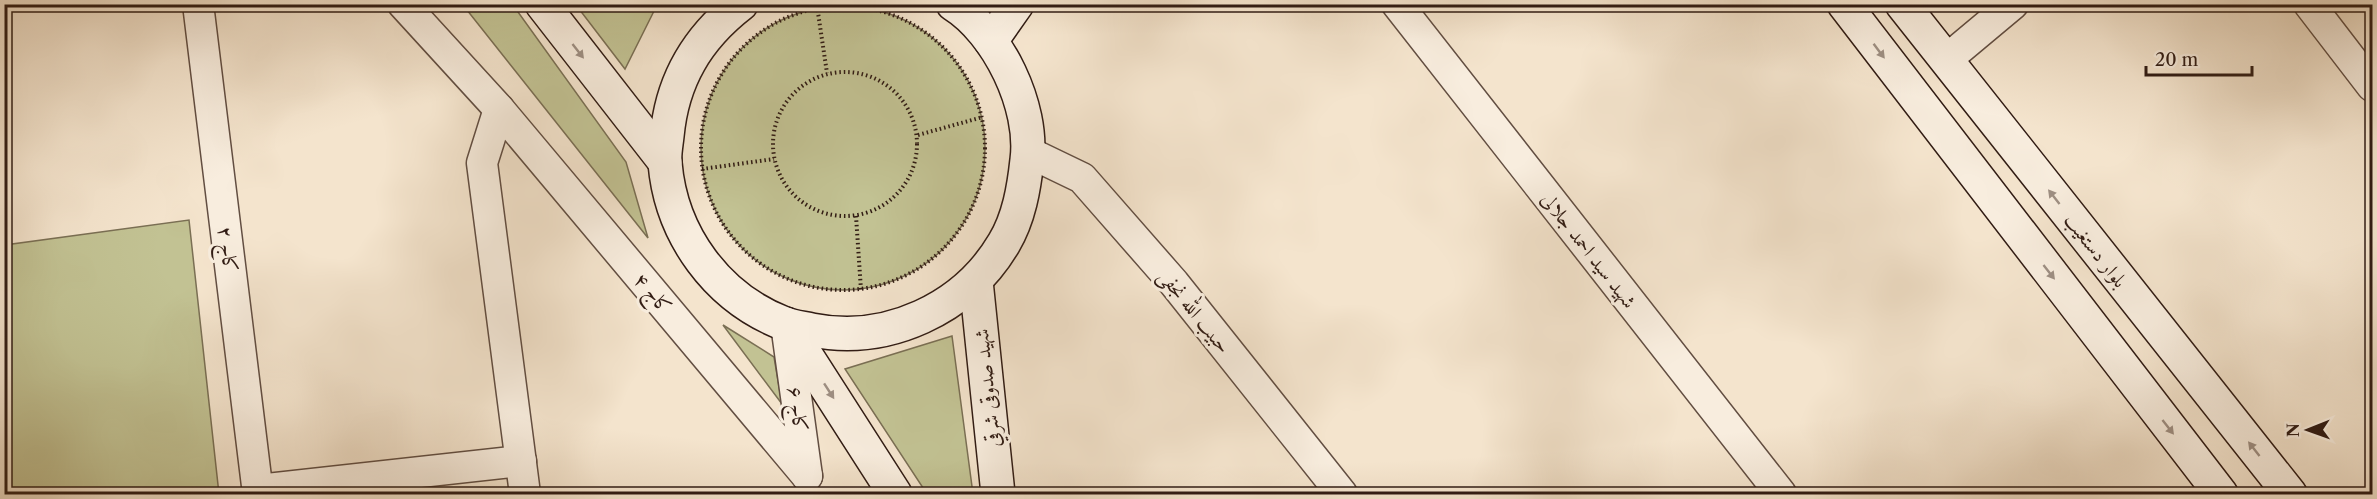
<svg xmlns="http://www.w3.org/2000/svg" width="2377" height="499" font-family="'Libre Caslon Text',Amiri,serif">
	<rect width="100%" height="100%" fill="#f4e4cd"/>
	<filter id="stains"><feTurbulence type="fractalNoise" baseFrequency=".00333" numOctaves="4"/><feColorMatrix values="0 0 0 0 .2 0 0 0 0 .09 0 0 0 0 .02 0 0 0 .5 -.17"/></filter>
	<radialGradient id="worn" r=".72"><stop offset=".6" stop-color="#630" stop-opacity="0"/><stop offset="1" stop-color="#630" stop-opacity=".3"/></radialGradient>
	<!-- green -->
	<g fill="#c2c293" stroke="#7a6f54" stroke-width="1.5">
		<polygon points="463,5 513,5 626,162 648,238"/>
		<polygon points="576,5 657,5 625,69"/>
		<circle cx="843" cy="148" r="142"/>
		<polygon points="189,220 219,494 5,494 5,245"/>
		<polygon points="723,325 774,357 782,404"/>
		<polygon points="952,336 973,494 927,494 845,369"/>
	</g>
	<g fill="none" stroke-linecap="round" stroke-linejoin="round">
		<!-- street casing -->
		<g stroke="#624e42" stroke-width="33">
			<g id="street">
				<polyline points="198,4 258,494"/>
				<polyline points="403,4 499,109 807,476"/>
				<polyline points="1397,4 1781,494"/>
				<polyline points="2309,4 2372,86"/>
				<polyline points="1946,60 2013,4"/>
				<polyline points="499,109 482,163 525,494"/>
				<polyline points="1028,152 1082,178 1174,283 1342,494"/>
				<polyline points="786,324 807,476"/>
				<polyline points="258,490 521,461"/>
			</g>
		</g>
		<!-- secondary casing -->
		<g stroke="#311c14" stroke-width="36">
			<g id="secondary">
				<polyline points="542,4 665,162"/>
				<path d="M741 4C697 38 672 80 667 136 666 145 664 155 665 163 671 235 717 298 785 324 793 327 803 328 812 330 887 345 965 309 1004 243 1019 218 1024 188 1027 160 1034 107 998 32 953 4"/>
				<polyline points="1844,4 2221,494"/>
				<polyline points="1902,4 2290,494"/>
				<polyline points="991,41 1017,4"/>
				<polyline points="976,281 998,494"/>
				<polyline points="786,324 895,494"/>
			</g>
		</g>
		<!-- path -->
		<g stroke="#311c14" stroke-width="4" stroke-dasharray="1.5 3" stroke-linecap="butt">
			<circle cx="843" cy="148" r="142"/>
			<polyline points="817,6 827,73"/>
			<circle cx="845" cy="144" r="72"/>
			<polyline points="918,135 983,117"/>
			<polyline points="702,169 774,159"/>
			<polyline points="856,216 861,290"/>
		</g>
		<!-- street -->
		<use href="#street" stroke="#f8edde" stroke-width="30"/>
		<!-- secondary -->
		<use href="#secondary" stroke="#f8edde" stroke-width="33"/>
	</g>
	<!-- one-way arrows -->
	<defs><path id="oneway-solid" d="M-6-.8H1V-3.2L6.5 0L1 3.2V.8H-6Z" transform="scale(1.5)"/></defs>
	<g fill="#9e8f83">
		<use href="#oneway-solid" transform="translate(578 51) rotate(52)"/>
		<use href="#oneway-solid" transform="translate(1879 51) rotate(53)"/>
		<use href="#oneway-solid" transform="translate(2054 197) rotate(-128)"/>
		<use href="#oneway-solid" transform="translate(2049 272) rotate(52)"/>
		<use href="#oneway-solid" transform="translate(829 391) rotate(57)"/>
		<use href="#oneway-solid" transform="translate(2168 427) rotate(52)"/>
		<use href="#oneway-solid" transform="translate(2254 449) rotate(-128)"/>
	</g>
	<g text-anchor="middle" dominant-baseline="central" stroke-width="6" stroke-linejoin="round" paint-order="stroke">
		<!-- street labels -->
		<g font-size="20" fill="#311c14" stroke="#f8edde">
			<text transform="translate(228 249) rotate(83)">کاج ۲</text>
			<text transform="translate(1589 250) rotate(52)">شهید سید احمد جلالی</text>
			<text transform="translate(2096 250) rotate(52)">بلوار دستغیب</text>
			<text transform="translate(653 293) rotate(50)">کاج ۴</text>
			<text transform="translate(1195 311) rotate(51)">حبیب الله نجفی</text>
			<text transform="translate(987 388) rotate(-96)">شهید صدوقی شرقي</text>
			<text transform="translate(798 409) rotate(82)">کاج ۶</text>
		</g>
	</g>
	<!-- margin -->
	<rect width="2377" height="499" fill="none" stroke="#f4e4cd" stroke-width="24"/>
	<rect x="6" y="6" width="2365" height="487" fill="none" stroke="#311c14" stroke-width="3"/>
	<rect x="12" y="12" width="2353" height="475" fill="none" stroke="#311c14" stroke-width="1.5"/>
	<!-- north arrow -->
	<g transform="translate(2308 430) rotate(269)" stroke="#f8edde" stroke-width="4.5" paint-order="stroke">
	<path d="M0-4.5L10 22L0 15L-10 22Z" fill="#311c14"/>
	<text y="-9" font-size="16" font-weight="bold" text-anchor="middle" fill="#311c14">N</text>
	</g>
	<!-- scale -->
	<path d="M2146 66v9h106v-9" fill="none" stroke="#311c14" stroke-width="3"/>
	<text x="2155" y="66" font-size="18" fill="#311c14" stroke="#f8edde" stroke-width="4.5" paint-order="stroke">20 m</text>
	<rect width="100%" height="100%" filter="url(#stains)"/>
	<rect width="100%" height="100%" fill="url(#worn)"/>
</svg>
